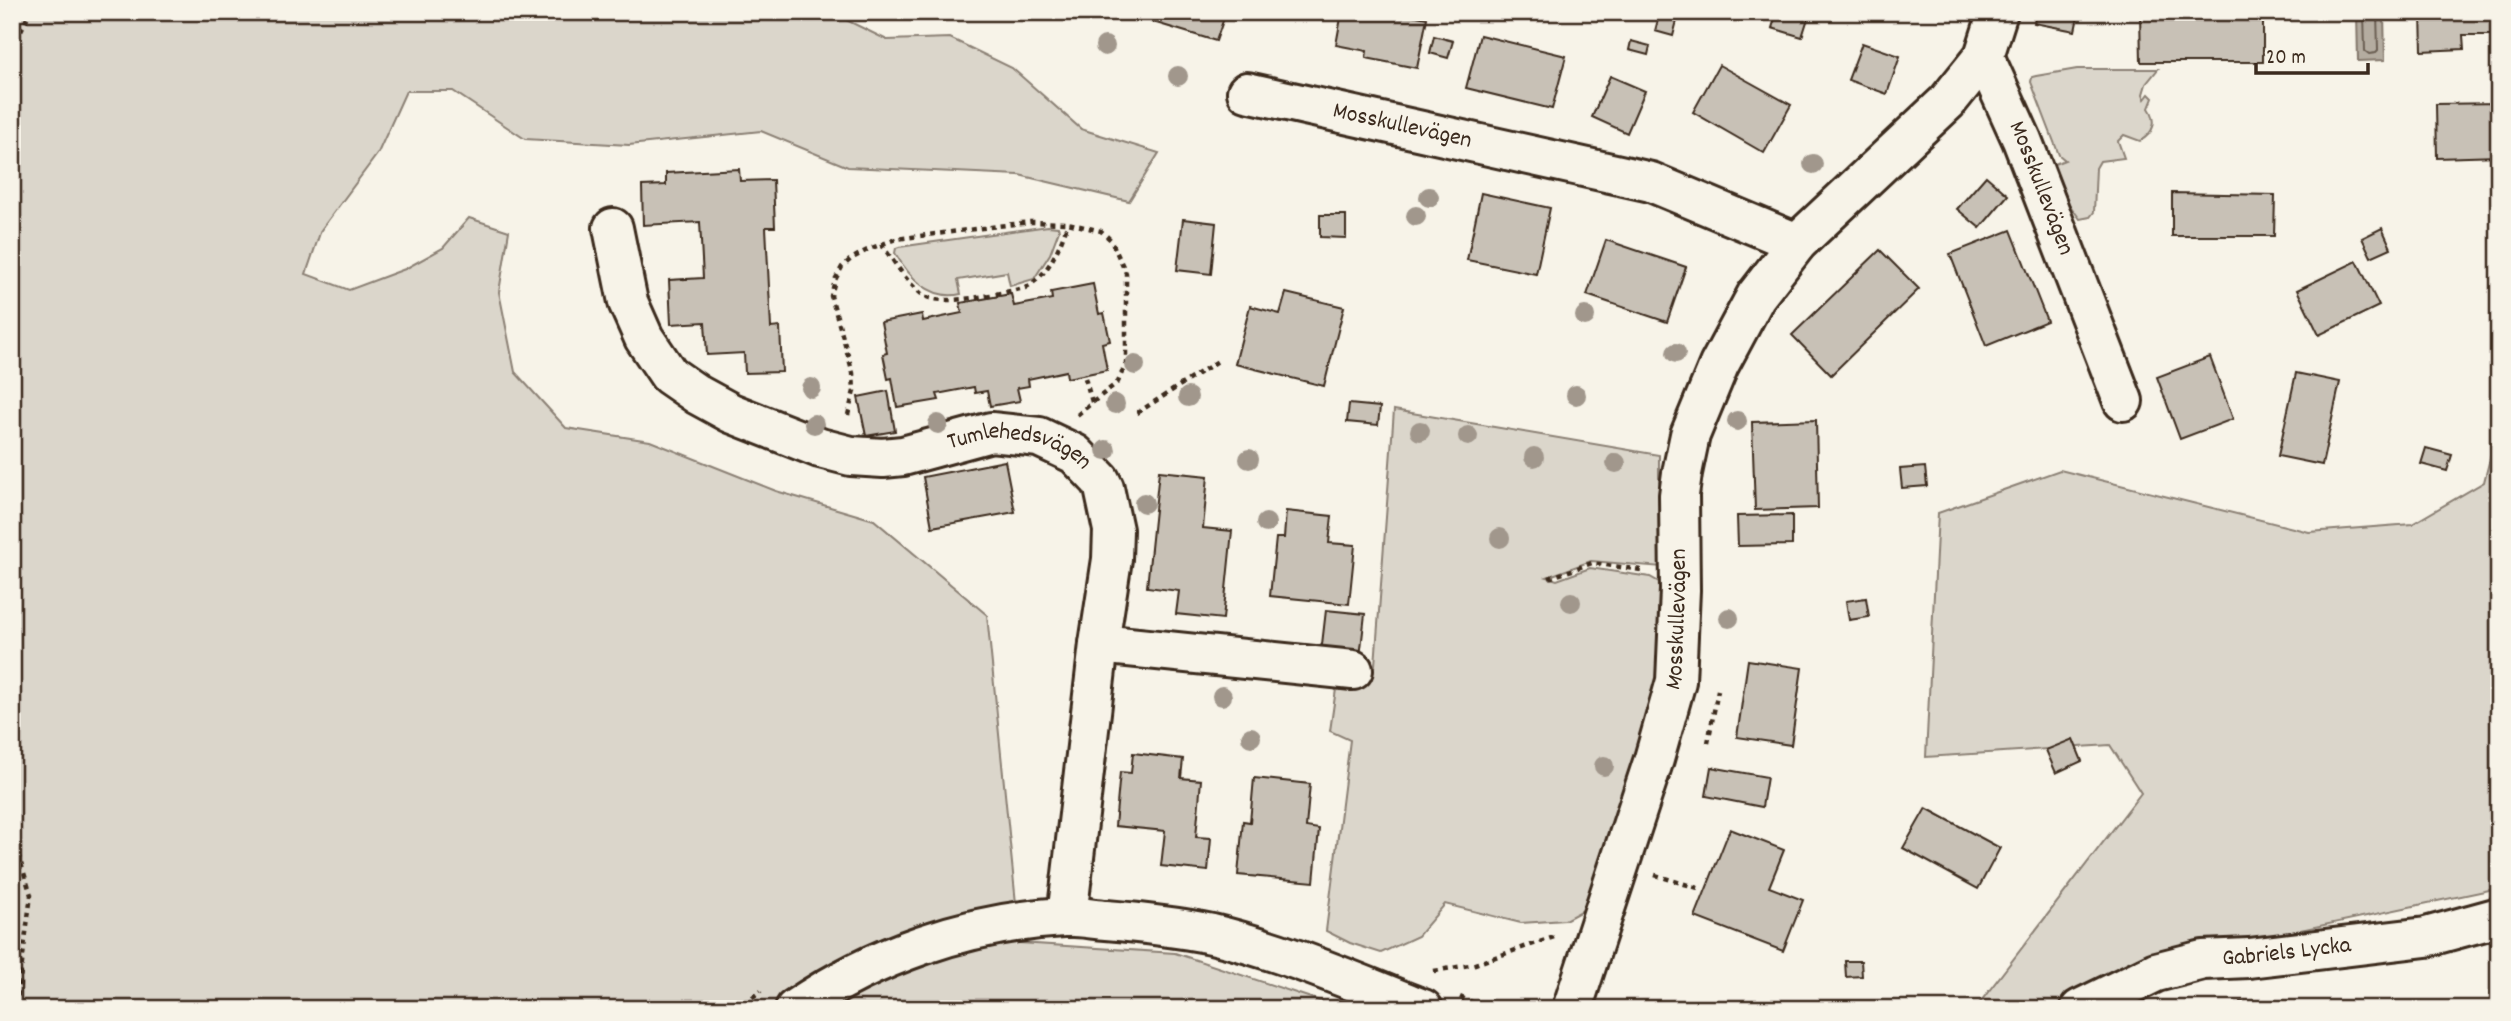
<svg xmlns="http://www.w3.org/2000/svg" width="2511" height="1021" font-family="Dekko,sans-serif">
	<rect width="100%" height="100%" fill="#f7f3e8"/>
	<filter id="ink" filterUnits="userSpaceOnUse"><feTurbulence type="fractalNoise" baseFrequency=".0143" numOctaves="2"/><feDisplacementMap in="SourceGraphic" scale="14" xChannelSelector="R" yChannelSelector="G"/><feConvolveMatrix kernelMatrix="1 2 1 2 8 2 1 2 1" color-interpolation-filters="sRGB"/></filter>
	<g filter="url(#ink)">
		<!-- green -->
		<g fill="#dbd6cb" stroke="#8b8074" stroke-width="2">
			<polygon points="12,12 830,12 887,40 950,38 1012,68 1081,129 1159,153 1129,201 1019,175 848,167 761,131 629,145 525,139 453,91 406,91 378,153 321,230 306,274 349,290 405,269 443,248 469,218 509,231 499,292 515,372 566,428 650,441 776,491 874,520 987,615 1020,943 1175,953 1329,1004 1328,1009 12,1009"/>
			<path d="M2077 69H2158L2146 84 2143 94 2145 99 2149 94 2153 98 2149 108C2158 121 2154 133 2140 141L2124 135 2118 141 2124 158 2100 161 2096 168 2094 212 2090 217 2080 219 2068 203 2060 199 2049 166 2065 160 2059 155 2031 82 2032 77 2036 76Z"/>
			<path d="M1048 226 1058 227 1059 230 1050 254 1034 279 1010 286 1007 272 958 280 961 294C930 301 909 277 895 253L896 248 899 247Z"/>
			<path d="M1394 410 1659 455V523L1662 567 1591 561 1547 577 1557 580 1590 568 1650 577 1666 586 1655 696 1587 908 1565 920 1521 923 1445 904 1418 936 1381 953 1350 943 1326 931 1350 740 1330 731 1336 689C1358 688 1363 684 1375 665Z"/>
			<polygon points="2499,435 2499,888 2163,959 2047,1009 1975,1009 2141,793 2110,745 1926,757 1938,513 2060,470 2309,532 2412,524 2484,482 2495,439"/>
		</g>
		<!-- water -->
		<polygon fill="#b4aca0" stroke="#84786c" stroke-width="2" points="2357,12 2384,12 2385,60 2358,61"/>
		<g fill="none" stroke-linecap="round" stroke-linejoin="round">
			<!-- shore -->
			<polyline stroke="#6b5e52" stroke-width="2" points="2364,12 2365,51 2369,54 2376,53 2378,51 2377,12"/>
		</g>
		<!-- building -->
		<g fill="#c8c1b6" stroke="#3b2a1e" stroke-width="2">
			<polygon points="1145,12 1226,12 1216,41 1143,19"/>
			<polygon points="1342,12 1396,12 1427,18 1417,68 1366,58 1367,51 1336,45"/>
			<polygon points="1660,12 1679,13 1673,36 1655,31"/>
			<polygon points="1777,12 1810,12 1802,37 1772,28"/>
			<polygon points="2036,12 2079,12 2075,31 2034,23"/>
			<polygon points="2140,12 2263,12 2263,62 2141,62"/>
			<polygon points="2421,12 2494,12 2495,35 2463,35 2464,49 2422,51"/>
			<polygon points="1480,35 1566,56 1552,109 1466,88"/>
			<polygon points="1434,36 1453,41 1448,58 1430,53"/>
			<polygon points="1631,41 1650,46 1648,55 1629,50"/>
			<polygon points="1862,43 1900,56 1887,94 1848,80"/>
			<polygon points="1719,65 1791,105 1764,153 1693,112"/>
			<polygon points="1610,76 1645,91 1627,133 1592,117"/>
			<polygon points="2499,103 2499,156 2437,158 2436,104"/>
			<polygon points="739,169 740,181 773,180 775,227 766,227 771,328 780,327 782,372 745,373 744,353 707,355 705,322 671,324 669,280 703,278 700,222 643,225 642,186 666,185 666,173"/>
			<polygon points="1986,176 2008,195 1980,228 1957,209"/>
			<polygon points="1481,193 1550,208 1536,274 1467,260"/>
			<polygon points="2172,193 2275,195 2274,236 2172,236"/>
			<polygon points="1320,215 1346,215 1346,238 1320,237"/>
			<polygon points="1183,219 1216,223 1211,274 1177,270"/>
			<polygon points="2382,228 2391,248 2371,257 2362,238"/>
			<polygon points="2011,230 2047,321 1986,346 1950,254"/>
			<polygon points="1606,240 1686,267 1667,322 1587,295"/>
			<polygon points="1880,250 1919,289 1831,375 1792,335"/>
			<polygon points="2357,261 2379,306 2319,335 2297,290"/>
			<polygon points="1093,284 1099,314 1104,313 1110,341 1102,343 1107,370 1067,378 1066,371 1028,379 1029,386 1017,388 1020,401 990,406 987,391 975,393 974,387 937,394 939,400 897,407 892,378 888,379 883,354 887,353 881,322 922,314 923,321 962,313 960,303 1011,294 1014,306 1052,299 1051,292"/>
			<polygon points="1286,293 1344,307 1324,386 1235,364 1250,306 1280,314"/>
			<polygon points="2210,357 2233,419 2180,439 2157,377"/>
			<polygon points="2296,373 2340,382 2322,465 2278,456"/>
			<polygon points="888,391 895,431 866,436 858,397"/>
			<polygon points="1349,404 1380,407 1378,425 1347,422"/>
			<polygon points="1816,420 1818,508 1755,510 1752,422"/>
			<polygon points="2426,448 2452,455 2447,471 2421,464"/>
			<polygon points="1005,461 1015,512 932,527 923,477"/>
			<polygon points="1925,467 1927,486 1902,488 1900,469"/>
			<polygon points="1159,471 1208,476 1203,528 1232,531 1223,619 1176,614 1179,591 1147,587"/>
			<polygon points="1286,511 1332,516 1329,543 1355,545 1349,604 1270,596 1276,538 1284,538"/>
			<polygon points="1792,515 1792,545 1738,546 1737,516"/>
			<polygon points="1866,598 1869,617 1849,620 1846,601"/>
			<polygon points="1326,610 1365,614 1360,657 1321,653"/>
			<polygon points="1748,660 1802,668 1791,745 1737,737"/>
			<polygon points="2073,739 2082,761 2056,773 2046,750"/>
			<polygon points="1133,753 1183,759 1181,778 1201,780 1196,837 1211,838 1208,871 1161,866 1165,831 1115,826 1120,772 1131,773"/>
			<polygon points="1711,767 1767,777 1762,807 1706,796"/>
			<polygon points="1254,778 1310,784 1306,827 1319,829 1314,882 1238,875 1243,821 1250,822"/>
			<polygon points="1926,808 2000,848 1978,889 1903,848"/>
			<polygon points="1730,829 1784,850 1769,887 1803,900 1783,951 1695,917"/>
			<polygon points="1845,961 1861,961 1862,976 1846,977"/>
			<polygon points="2240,1002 2278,1003 2278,1009 2240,1009"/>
		</g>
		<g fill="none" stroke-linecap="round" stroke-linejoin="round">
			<!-- minor casing -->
			<g stroke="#3b2a1e" stroke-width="44">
				<g id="minor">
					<path id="s1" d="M1984 56 2022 140 2123 401"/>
					<path id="s2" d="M1247 92 1651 182 1797 243"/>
					<path id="s3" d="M613 228 628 302 644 338 669 375 698 395 731 413 820 448 851 456 883 458 903 456 991 432 1039 437 1075 454 1100 480 1104 488 1113 530 1112 559 1099 644 1067 917"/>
					<polyline points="1099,644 1353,670"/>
					<path d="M795 1009C874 955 968 922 1064 917 1078 916 1092 919 1106 920 1142 923 1177 927 1212 934 1284 951 1354 982 1423 1009"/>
					<path id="s4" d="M1572 1009 1654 759 1676 681 1680 590 1679 495 1682 473 1690 435 1719 365 1756 296 1797 243 1947 102 1984 56 1998 12"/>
					<path id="s5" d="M2080 1009 2156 972 2203 960 2249 958 2426 937 2499 917"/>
				</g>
			</g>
			<!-- path -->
			<g stroke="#3b2a1e" stroke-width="4.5" stroke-dasharray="5 5" stroke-linecap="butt">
				<polyline points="12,49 30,12"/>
				<path d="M881 244C894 261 906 282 923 295 941 308 1003 292 1025 288 1049 275 1059 248 1068 223"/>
				<polyline points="1085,378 1092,402"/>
				<polyline points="1137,413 1221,359"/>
				<polyline points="848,415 854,391 853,373 831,296 835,280 842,267 851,259 869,249 896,239 1030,222 1068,223 1101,231 1111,240 1126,273 1126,363 1118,382 1077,415"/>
				<polyline points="1549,578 1592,563 1641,570"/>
				<polyline points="1708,743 1718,690"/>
				<polyline points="12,835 31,895 16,1009"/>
				<polyline points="1655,875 1701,889"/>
				<polyline points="1434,971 1475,964 1557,936"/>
				<polyline points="1460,997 1488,1009"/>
				<polyline points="736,1009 761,991"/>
			</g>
			<!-- minor -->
			<use href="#minor" stroke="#f7f3e8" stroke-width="38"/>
		</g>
		<!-- trees -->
		<g fill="#a1978c">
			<circle cx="1105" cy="46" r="10"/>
			<circle cx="1178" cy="76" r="10"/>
			<circle cx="1813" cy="164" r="10"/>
			<circle cx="1429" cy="197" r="10"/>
			<circle cx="1416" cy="216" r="10"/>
			<circle cx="1585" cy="316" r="10"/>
			<circle cx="1676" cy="353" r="10"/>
			<circle cx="1135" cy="365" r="10"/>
			<circle cx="811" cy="388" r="10"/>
			<circle cx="1576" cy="395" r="10"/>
			<circle cx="1188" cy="397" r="10"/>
			<circle cx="1115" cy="404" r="10"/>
			<circle cx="1737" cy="421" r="10"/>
			<circle cx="814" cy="424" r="10"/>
			<circle cx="938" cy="424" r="10"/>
			<circle cx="1420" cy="431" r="10"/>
			<circle cx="1468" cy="436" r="10"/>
			<circle cx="1106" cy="450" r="10"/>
			<circle cx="1534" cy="457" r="10"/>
			<circle cx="1249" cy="459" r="10"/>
			<circle cx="1616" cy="463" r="10"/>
			<circle cx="1144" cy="503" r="10"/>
			<circle cx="1266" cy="523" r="10"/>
			<circle cx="1500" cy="538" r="10"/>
			<circle cx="1571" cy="602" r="10"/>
			<circle cx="1729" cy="618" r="10"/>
			<circle cx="1222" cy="696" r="10"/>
			<circle cx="1251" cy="737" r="10"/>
			<circle cx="1604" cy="766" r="10"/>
		</g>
	</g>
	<g text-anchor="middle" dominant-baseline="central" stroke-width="7" stroke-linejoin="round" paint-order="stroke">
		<!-- street labels -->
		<g font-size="24" fill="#3b2a1e" stroke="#f7f3e8">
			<text stroke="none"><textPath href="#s2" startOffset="159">Mosskullevägen</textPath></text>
			<text stroke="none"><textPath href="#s1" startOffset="144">Mosskullevägen</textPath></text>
			<text stroke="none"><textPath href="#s3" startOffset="534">Tumlehedsvägen</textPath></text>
			<text stroke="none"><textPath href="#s4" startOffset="406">Mosskullevägen</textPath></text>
			<text stroke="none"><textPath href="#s5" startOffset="217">Gabriels Lycka</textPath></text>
		</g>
	</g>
	<!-- margin -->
	<rect width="2511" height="1021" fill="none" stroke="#f7f3e8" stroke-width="42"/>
	<rect x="21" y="21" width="2469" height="979" fill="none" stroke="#3b2a1e" stroke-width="2.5" filter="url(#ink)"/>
	<!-- scale -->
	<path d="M2256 63v10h112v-10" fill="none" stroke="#3b2a1e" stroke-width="3.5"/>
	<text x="2266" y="63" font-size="21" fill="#3b2a1e" stroke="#f7f3e8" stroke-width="5" paint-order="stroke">20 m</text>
</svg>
